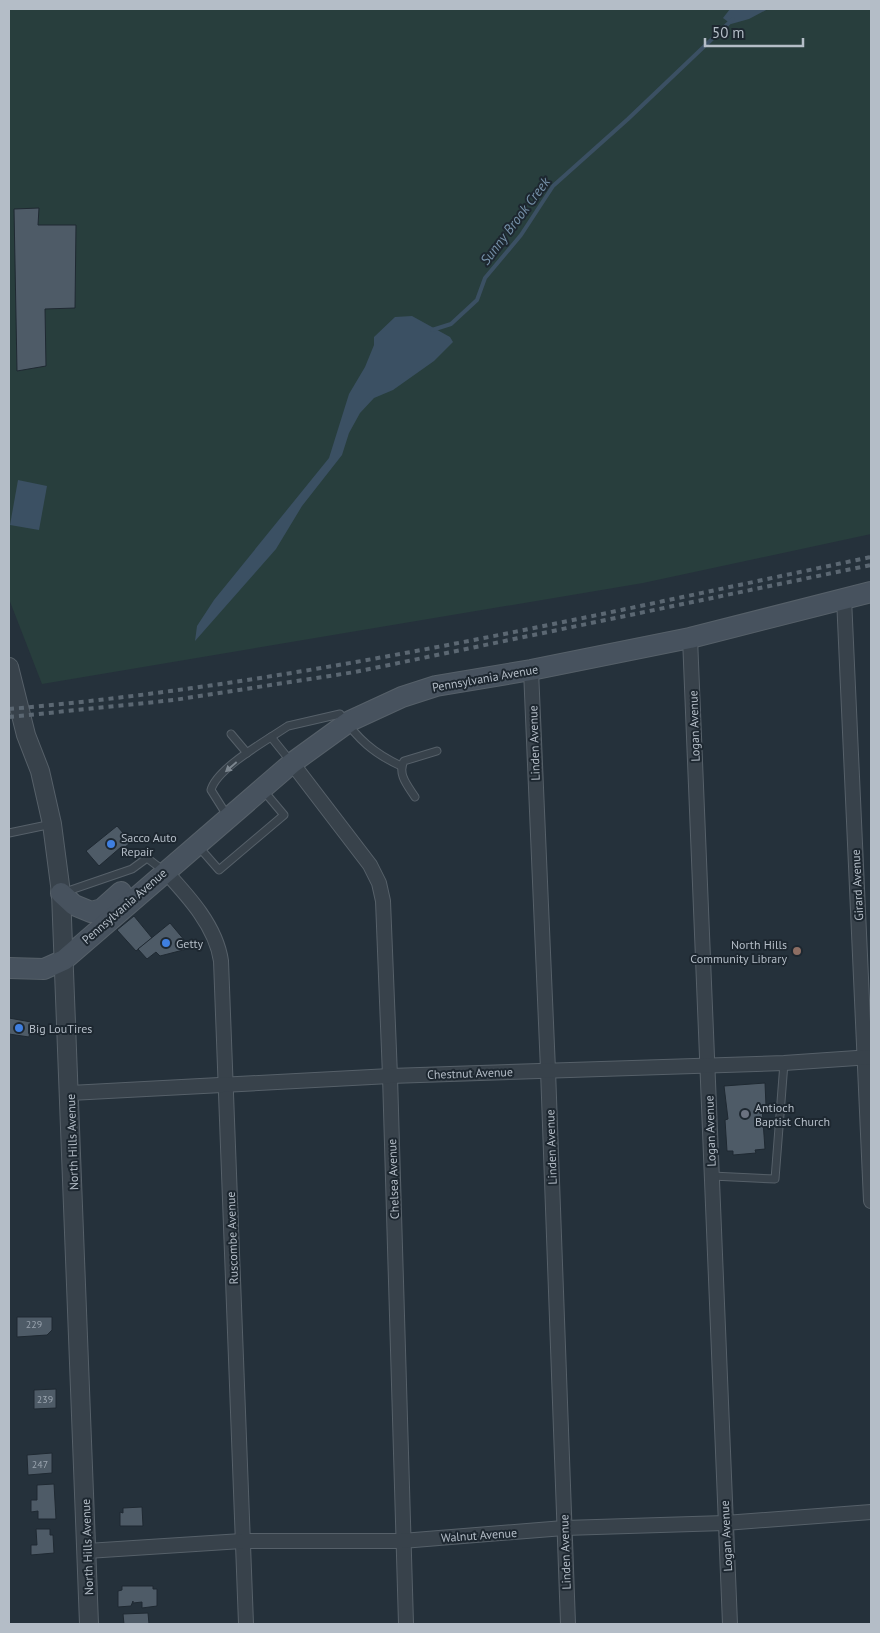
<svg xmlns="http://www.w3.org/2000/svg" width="880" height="1633" font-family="'PT Sans',sans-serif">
	<rect width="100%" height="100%" fill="#25313b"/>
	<!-- green -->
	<polygon fill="#283e3d" points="9,9 871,9 871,534 643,583 42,684 9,599"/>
	<!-- water -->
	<g fill="#3b5063">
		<polygon points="730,9 768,9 749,19 731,24 723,18"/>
		<polygon points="412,316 450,337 453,342 434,361 393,390 374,398 360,413 349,433 342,455 302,506 276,549 195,641 197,626 214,600 329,458 349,394 365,367 374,345 374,337 395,317"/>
		<polygon points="18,480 47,486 39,530 10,525"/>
	</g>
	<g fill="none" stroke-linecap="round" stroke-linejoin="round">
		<!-- stream -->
		<polyline stroke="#3b5063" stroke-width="4" points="432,330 451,324 477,300 485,278 521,235 553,186 628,119 733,19"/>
	</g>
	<!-- building -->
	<g fill="#4e5b67" stroke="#1f2932">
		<polygon points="39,208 38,225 76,225 75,308 45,309 46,366 17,371 14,209"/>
		<polygon points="117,826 131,842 123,849 121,847 99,866 86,851"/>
		<polygon points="134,916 152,938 136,951 117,930"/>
		<polygon points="170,923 191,948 160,956 156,952 147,959 138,949"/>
		<polygon points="9,1018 31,1022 29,1037 9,1034"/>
		<polygon points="765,1083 766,1106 762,1107 765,1149 755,1150 756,1153 733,1155 733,1151 727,1151 725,1120 728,1119 724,1086"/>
		<polygon points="17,1317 52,1317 52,1330 47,1335 17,1337"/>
		<polygon points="56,1389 56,1408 34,1409 34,1390"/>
		<polygon points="52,1453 52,1473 28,1475 27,1455"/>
		<polygon points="54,1484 56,1519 38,1519 38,1511 31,1512 31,1500 37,1500 37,1485"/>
		<polygon points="142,1507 143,1526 120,1526 120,1512 123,1513 123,1508"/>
		<polygon points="36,1529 50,1529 50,1535 53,1535 54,1553 31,1555 31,1545 37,1545"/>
		<polygon points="122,1586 153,1586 153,1589 157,1589 157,1606 142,1608 142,1602 133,1603 133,1601 131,1606 118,1607 118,1591 122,1590"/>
		<polygon points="148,1613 149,1624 124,1624 123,1614"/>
	</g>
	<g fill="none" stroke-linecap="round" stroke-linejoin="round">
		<!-- service casing -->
		<g stroke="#566069" stroke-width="9">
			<g id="service">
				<polyline points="231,734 247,753"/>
				<path d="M271 737 288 726 340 714C358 739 373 753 401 766"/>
				<path d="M415 797C408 786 397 774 404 761L437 751"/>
				<path d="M228 817 211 790C216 771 254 748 271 737L292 763"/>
				<polyline points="9,833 52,824"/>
				<polyline points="198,846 219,870 284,815 263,790"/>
				<polyline points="65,892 132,869 147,858 164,871"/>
				<polyline points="712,1176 775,1179 784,1063"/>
			</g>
		</g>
		<!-- minor casing -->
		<g stroke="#566069" stroke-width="16">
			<g id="minor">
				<polyline points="844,598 871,1201"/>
				<polyline points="690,638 730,1624"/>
				<polyline points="531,670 548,1070 568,1624"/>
				<polyline points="292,763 370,865 379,883 383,901 390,1076 406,1624"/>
				<path d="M165 871C188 896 216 926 221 961L246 1624"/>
				<polyline points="70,1093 390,1076 784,1063 871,1057"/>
				<polyline points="87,1551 242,1541 402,1541 564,1528 725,1523 871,1512"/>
			</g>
		</g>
		<!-- tertiary casing -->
		<g stroke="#566069" stroke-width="20">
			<polyline id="tertiary" points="9,667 26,735 40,771 52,824 61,893 89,1624"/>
		</g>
		<!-- secondary casing -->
		<g stroke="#566069" stroke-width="22">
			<g id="secondary">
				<polyline points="61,893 74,905 91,912 102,909 121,892"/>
				<polyline points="9,968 44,969 64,960 292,763 350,721 402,697 436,686 531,670 690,638 871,592"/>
			</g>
		</g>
		<!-- service -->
		<use href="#service" stroke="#38424b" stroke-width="7"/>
		<!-- minor -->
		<use href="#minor" stroke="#38424b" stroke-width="14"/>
		<!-- tertiary -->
		<use href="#tertiary" stroke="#38424b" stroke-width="18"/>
		<!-- secondary -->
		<use href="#secondary" stroke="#47525e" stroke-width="20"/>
		<!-- rail -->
		<g stroke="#5b6772" stroke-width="4" stroke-dasharray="5 5" stroke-linecap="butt">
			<path d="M9 709C300 684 585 617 871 557"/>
			<polyline points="9,717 174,700 355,672 871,565"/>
		</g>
	</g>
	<!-- one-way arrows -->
	<defs><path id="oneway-solid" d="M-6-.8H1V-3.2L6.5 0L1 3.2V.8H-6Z" transform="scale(1.25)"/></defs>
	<use fill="#7c868f" href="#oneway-solid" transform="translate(231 767) rotate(139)"/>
	<!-- markers -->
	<g fill="#3f7fe0" stroke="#1d2730" stroke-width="2">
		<circle cx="111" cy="844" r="5"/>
		<circle cx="166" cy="943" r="5"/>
		<circle cx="19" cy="1028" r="5"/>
	</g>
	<circle fill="#8d6e63" stroke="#1d2730" stroke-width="2" cx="797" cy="951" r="5"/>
	<circle fill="#6b7280" stroke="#1d2730" stroke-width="2" cx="745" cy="1114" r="5"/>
	<g text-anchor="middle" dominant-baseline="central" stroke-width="4" stroke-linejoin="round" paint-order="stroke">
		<!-- number labels -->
		<g font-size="10" fill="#9aa4af">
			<text x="34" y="1324">229</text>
			<text x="45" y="1399">239</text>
			<text x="40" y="1464">247</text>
		</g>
		<!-- street labels -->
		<g font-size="12" fill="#b4bdc7" stroke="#1d2730">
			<text transform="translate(485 678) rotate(-10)">Pennsylvania Avenue</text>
			<text transform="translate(694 726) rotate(-92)">Logan Avenue</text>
			<text transform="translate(534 743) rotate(-92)">Linden Avenue</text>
			<text transform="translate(857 885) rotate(-93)">Girard Avenue</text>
			<text transform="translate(124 906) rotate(-41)">Pennsylvania Avenue</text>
			<text transform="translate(470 1073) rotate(-2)">Chestnut Avenue</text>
			<text transform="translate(710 1131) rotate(-92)">Logan Avenue</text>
			<text transform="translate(72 1142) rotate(-92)">North Hills Avenue</text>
			<text transform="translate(551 1147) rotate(-92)">Linden Avenue</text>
			<text transform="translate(393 1179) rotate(-92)">Chelsea Avenue</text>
			<text transform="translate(232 1238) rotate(-92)">Ruscombe Avenue</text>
			<text transform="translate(479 1535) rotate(-4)">Walnut Avenue</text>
			<text transform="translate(726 1536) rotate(-93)">Logan Avenue</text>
			<text transform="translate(87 1547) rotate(-92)">North Hills Avenue</text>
			<text transform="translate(565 1552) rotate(-92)">Linden Avenue</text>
		</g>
		<!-- poi labels -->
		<g font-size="12" fill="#b4bdc7" stroke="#1d2730" text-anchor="start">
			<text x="121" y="837">Sacco Auto<tspan x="121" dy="14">Repair</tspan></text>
			<text x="176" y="943">Getty</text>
			<text x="787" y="944" text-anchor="end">North Hills<tspan x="787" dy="14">Community Library</tspan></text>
			<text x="29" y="1028">Big LouTires</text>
			<text x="755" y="1107">Antioch<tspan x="755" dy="14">Baptist Church</tspan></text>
		</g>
		<!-- water labels -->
		<g font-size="14" font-style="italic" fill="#7691a9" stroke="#1d2730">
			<text transform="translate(515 221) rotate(-53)">Sunny Brook Creek</text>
		</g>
	</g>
	<!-- border -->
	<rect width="880" height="1633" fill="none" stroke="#b4bdc7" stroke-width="20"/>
	<!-- scale -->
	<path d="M705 38v8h98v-8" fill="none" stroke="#b4bdc7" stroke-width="2.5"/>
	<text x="712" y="38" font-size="15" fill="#b4bdc7" stroke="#1d2730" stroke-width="4" paint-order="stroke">50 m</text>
</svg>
